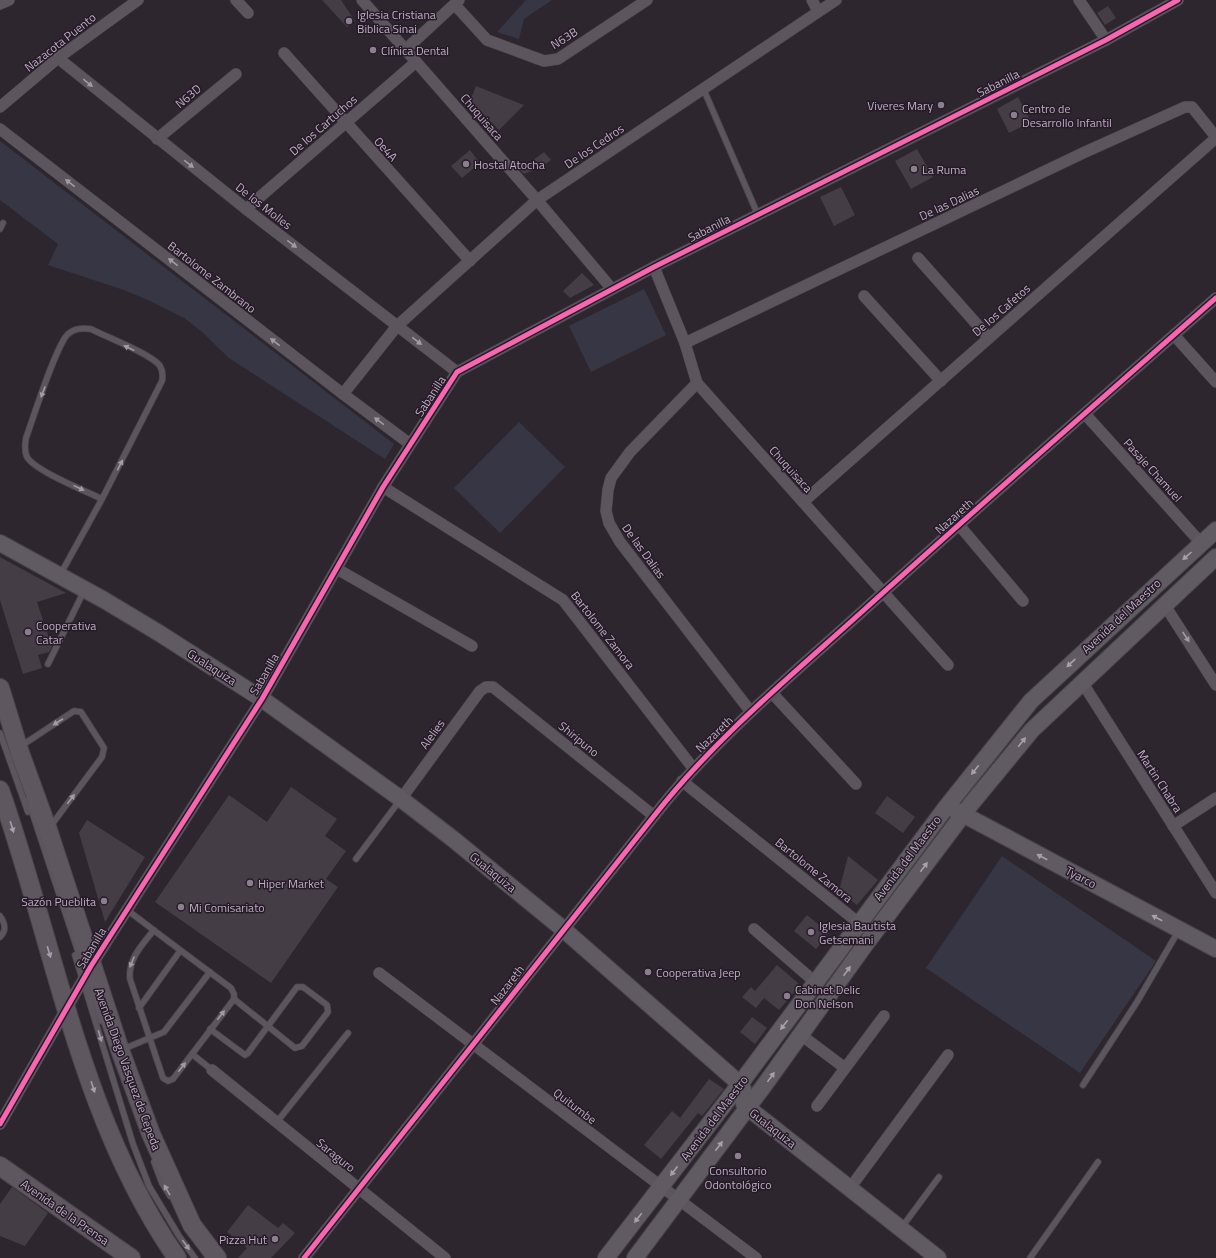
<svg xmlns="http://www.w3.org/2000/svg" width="1216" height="1258" font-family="'Titillium Web',sans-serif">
	<rect width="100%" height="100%" fill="#2d262f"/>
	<!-- park -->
	<g fill="#363645">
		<polygon points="526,0 552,0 524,19 519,39 497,32"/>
		<polygon points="0,141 394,444 385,459 229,358 201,331 184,318 148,300 121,289 48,265 58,244 0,200"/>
		<polygon points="644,289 666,335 591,372 569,326"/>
		<polygon points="519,422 565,467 500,533 454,488"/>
		<polygon points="1002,856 1156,961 1080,1073 926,968"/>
	</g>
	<!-- building -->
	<g fill="#443d46">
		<polygon points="322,0 341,0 355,21 347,27"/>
		<polygon points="1108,6 1116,18 1105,25 1097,13"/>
		<polygon points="476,86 524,105 499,130 470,101"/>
		<polygon points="1018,97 1031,122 1009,133 997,109"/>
		<polygon points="917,149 933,177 911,189 895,161"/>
		<polygon points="470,150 480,163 462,178 451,166"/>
		<polygon points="544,152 551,160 540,168 524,174 520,170"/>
		<polygon points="841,187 855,215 834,226 820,197"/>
		<polygon points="582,273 594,285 570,298 563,291"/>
		<polygon points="0,557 66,593 37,602 52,647 49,652 38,655 42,668 23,674 0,600"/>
		<polygon points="291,787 337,819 325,836 346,851 326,879 338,887 271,983 155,902 229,795 267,822"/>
		<polygon points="887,796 915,817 903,833 875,813"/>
		<polygon points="87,820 145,857 105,922 79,833"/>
		<polygon points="848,856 878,880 857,905 839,891"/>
		<polygon points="807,915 829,933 816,949 794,931"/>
		<polygon points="777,965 798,983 798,988 779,1010 764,998 756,1008 742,997 751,987 755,991"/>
		<polygon points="752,1017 767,1028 755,1044 740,1032"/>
		<polygon points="709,1079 724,1089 702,1116 698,1113 661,1159 644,1145 672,1111 680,1118"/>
		<polygon points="12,1187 48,1213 25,1246 0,1236 0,1204"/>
		<polygon points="248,1205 278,1228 283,1223 295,1233 271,1258 238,1258 247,1248 227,1232"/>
	</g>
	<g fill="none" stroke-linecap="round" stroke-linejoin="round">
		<!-- lane casing -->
		<g stroke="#48434a" stroke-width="7">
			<g id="lane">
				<polyline points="703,88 758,215"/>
				<polyline points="0,229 3,223"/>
				<path d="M60 575 102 499 162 381C163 376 163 371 160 366 152 354 106 337 91 329 82 328 75 328 68 334 56 345 33 419 26 438 25 444 24 451 27 457 35 471 86 491 102 499"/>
				<polyline points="48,664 84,591"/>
				<polyline points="0,733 28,812"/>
				<polyline points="21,746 74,711 81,712 104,748 102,757 50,827"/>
				<polyline points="28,800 101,1021"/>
				<polyline points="356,859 400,800"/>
				<path d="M126 909C161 936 196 962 231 988L234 994V999L173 1079 168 1081 163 1078 130 979C128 959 142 945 154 930"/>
				<path d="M0 916C5 923 7 930 0 937"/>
				<polyline points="75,955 133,1144 149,1186 179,1236 195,1258"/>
				<polyline points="139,1008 180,951"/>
				<polyline points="210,1029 245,1055 248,1053 297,987 303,987 327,1005 328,1012 302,1046 295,1048 234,999"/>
				<polyline points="121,1050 164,1032 210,972"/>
				<polyline points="192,1054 212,1070"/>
				<polyline points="1083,1085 1137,1002 1179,930"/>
				<polyline points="276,1123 348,1033"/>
				<polyline points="154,1162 162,1183 170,1196"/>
				<polyline points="902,1227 939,1177"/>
				<polyline points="1030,1258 1098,1162"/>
			</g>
		</g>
		<!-- street casing -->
		<g stroke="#48434a" stroke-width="12">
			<g id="street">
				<polyline points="236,0 248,13"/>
				<polyline points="362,0 537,200 612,289"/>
				<polyline points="812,0 818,11"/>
				<polyline points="1079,0 1106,40"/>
				<polyline points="0,4 9,0"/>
				<polyline points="455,5 487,40 544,61 558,59 647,0"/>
				<polyline points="405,50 459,0"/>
				<polyline points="284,53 470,261"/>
				<polyline points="58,58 246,209 457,372"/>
				<polyline points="0,107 58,58 138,0"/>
				<polyline points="0,129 343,394 410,444"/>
				<polyline points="157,139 236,74"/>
				<polyline points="246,209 416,62"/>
				<polyline points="918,258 989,338"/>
				<polyline points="654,267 685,343 697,383 948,665"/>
				<polyline points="864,296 941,381"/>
				<polyline points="1174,335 1216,382"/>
				<polyline points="685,343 1083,153 1185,107 1192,107 1216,137"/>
				<polyline points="697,383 630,452 611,478 608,490 606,511 609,523 620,542 751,712"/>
				<polyline points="343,394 397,326 537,200 836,0"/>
				<polyline points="1085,414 1201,543"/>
				<polyline points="383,487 563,600 693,768"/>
				<polyline points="803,502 1216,138"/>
				<polyline points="959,525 1023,601"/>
				<polyline points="337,569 472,646"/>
				<polyline points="1164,604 1216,685"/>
				<polyline points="1082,682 1216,893"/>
				<polyline points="772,693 856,784"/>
				<polyline points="682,781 865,928"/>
				<polyline points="401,799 480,691 486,687 493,687 654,816"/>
				<polyline points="1173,826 1216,798"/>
				<polyline points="754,929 815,982"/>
				<polyline points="379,973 756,1258"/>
				<polyline points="801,1035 845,1068"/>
				<polyline points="212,1070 445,1258"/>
				<polyline points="817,1106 884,1016"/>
				<polyline points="0,1124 91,966 262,699 383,487 457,372 654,267 1106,40 1178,0"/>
				<polyline points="850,1188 948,1055"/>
				<path d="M304 1258 654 816C715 738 792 675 865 609 981 504 1099 401 1216 298"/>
			</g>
		</g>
		<!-- secondary casing -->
		<g stroke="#48434a" stroke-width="18">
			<g id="secondary">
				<polyline points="0,543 104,600 159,633 262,699 401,799 453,839 563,929 740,1084 743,1089 744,1104 748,1108 938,1258"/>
				<polyline points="955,810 1216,949"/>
				<polyline points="606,1258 740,1084 947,806 1031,701 1216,530"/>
				<polyline points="635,1258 763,1087 865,945 971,804 1032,730 1216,557"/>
			</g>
		</g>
		<!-- primary casing -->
		<g stroke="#4b434c" stroke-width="20">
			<g id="primary">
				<polyline points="0,688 20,753 48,830 120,1050 151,1134 192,1225 217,1258"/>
				<path d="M0 790C55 946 81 1121 177 1258"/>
				<polyline points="0,1166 131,1258"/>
			</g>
		</g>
		<!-- lane -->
		<use href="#lane" stroke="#5c555e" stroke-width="5.5"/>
		<!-- street -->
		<use href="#street" stroke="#5c555e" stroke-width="11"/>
		<!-- secondary -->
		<use href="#secondary" stroke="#605a62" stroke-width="16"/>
		<!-- primary -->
		<use href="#primary" stroke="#5e5760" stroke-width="18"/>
		<!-- cycleway casing -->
		<g stroke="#261a29" stroke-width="8">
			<g id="cycleway">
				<polyline points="0,1124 91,966 262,699 383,487 457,372 654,267 1106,40 1178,0"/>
				<path d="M304 1258 654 816C715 738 792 675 865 609 981 504 1099 401 1216 298"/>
			</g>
		</g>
		<!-- cycleway -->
		<use href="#cycleway" stroke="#f766af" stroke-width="5"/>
	</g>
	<!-- one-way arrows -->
	<defs><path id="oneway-solid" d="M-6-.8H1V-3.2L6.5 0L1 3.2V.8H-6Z"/></defs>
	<g fill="#a698a8">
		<use href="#oneway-solid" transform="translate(88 83) rotate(39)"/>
		<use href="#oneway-solid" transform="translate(189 164) rotate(38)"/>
		<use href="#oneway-solid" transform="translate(70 183) rotate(-142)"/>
		<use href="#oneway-solid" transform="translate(292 244) rotate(38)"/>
		<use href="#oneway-solid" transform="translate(173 262) rotate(-142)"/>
		<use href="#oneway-solid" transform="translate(417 341) rotate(37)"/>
		<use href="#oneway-solid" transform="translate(275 342) rotate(-142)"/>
		<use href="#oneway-solid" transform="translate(129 348) rotate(-154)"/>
		<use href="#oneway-solid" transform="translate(43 392) rotate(111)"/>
		<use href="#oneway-solid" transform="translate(379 421) rotate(-144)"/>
		<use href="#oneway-solid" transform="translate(120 465) rotate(-63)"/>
		<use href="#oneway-solid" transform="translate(79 488) rotate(26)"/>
		<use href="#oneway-solid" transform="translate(1186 637) rotate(57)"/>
		<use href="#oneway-solid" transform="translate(58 722) rotate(147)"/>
		<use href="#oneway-solid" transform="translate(71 799) rotate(-53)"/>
		<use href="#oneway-solid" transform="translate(132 962) rotate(112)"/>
		<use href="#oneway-solid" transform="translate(221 1015) rotate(-52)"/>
		<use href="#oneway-solid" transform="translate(100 1036) rotate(73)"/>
		<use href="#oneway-solid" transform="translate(182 1067) rotate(-52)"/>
		<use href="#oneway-solid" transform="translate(167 1190) rotate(-120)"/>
		<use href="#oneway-solid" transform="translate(186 1245) rotate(54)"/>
	</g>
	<g fill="#ab9eae">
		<use href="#oneway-solid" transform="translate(1187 556) rotate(138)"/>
		<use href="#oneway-solid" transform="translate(1071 663) rotate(137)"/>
		<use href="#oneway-solid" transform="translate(1022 742) rotate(-51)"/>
		<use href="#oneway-solid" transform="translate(975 770) rotate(128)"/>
		<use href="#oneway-solid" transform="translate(1042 857) rotate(-152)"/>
		<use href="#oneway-solid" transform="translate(924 867) rotate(-53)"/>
		<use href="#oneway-solid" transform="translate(1157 918) rotate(-152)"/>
		<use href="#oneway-solid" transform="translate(847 971) rotate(-54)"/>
		<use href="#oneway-solid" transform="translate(784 1025) rotate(127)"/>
		<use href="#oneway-solid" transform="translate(771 1077) rotate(-54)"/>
		<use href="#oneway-solid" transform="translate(719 1146) rotate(-53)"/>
		<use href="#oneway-solid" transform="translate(674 1171) rotate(127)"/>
		<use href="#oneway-solid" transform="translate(638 1218) rotate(128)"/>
	</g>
	<g fill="#ab9dae">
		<use href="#oneway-solid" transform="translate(12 827) rotate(73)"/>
		<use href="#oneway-solid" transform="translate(49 952) rotate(73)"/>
		<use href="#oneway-solid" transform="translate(93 1087) rotate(72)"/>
	</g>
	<!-- markers -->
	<g fill="#8b7f8e" stroke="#261a29" stroke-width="1.5">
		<circle cx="349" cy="21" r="4"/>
		<circle cx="373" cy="50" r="4"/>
		<circle cx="941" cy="105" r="4"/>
		<circle cx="1014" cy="115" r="4"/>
		<circle cx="466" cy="164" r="4"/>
		<circle cx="914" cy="169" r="4"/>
		<circle cx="28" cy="632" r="4"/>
		<circle cx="250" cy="883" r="4"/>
		<circle cx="104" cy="901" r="4"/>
		<circle cx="181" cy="907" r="4"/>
		<circle cx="811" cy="932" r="4"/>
		<circle cx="648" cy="972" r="4"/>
		<circle cx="787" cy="996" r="4"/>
		<circle cx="738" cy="1156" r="4"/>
		<circle cx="275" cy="1239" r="4"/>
	</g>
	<g text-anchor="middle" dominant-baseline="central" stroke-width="3" stroke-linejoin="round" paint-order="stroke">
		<!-- poi labels -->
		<g font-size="12" fill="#beafc1" stroke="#261a29" text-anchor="start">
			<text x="357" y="14">Iglesia Cristiana<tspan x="357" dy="14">Biblica Sinai</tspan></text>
			<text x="381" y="50">Clínica Dental</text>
			<text x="933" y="105" text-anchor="end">Viveres Mary</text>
			<text x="1022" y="108">Centro de<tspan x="1022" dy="14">Desarrollo Infantil</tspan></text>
			<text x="474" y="164">Hostal Atocha</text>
			<text x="922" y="169">La Ruma</text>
			<text x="36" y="625">Cooperativa<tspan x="36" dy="14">Catar</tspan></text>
			<text x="258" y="883">Hiper Market</text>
			<text x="96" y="901" text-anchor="end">Sazón Pueblita</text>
			<text x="189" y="907">Mi Comisariato</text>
			<text x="819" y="925">Iglesia Bautista<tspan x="819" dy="14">Getsemani</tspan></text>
			<text x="656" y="972">Cooperativa Jeep</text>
			<text x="795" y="989">Cabinet Delic<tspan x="795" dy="14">Don Nelson</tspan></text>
			<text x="738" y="1170" text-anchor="middle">Consultorio<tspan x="738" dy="14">Odontológico</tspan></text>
			<text x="267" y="1239" text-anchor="end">Pizza Hut</text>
		</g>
		<!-- street labels -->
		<g font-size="12" fill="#beafc1" stroke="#261a29">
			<text transform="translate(564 38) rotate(-32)">N63B</text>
			<text transform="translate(60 42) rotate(-38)">Nazacota Puento</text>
			<text transform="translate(998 83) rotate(-27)">Sabanilla</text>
			<text transform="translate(188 96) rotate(-40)">N63D</text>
			<text transform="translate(482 117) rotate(49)">Chuquisaca</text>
			<text transform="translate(323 125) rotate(-41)">De los Cartuchos</text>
			<text transform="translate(594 146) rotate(-34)">De los Cedros</text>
			<text transform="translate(386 149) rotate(48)">Oe4A</text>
			<text transform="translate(949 203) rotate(-25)">De las Dalias</text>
			<text transform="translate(264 206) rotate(38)">De los Molles</text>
			<text transform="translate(709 228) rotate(-27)">Sabanilla</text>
			<text transform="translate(212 277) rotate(38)">Bartolome Zambrano</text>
			<text transform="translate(1001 310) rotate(-41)">De los Cafetos</text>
			<text transform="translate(430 396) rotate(-57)">Sabanilla</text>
			<text transform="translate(791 469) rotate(48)">Chuquisaca</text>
			<text transform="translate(1153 470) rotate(48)">Pasaje Chamuel</text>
			<text transform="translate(954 516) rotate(-42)">Nazareth</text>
			<text transform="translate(644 551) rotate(54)">De las Dalias</text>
			<text transform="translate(1121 616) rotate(-43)">Avenida del Maestro</text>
			<text transform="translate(603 630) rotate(52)">Bartolome Zamora</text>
			<text transform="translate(212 667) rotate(33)">Gualaquiza</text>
			<text transform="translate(264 674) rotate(-60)">Sabanilla</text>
			<text transform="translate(432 734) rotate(-54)">Alelies</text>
			<text transform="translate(714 734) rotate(-44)">Nazareth</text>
			<text transform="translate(579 739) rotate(39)">Shiripuno</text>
			<text transform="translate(1160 781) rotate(57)">Martin Chabra</text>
			<text transform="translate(907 858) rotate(-53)">Avenida del Maestro</text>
			<text transform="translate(814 870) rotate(39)">Bartolome Zamora</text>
			<text transform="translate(493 872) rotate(39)">Gualaquiza</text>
			<text transform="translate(1081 877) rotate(28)">Tyarco</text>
			<text transform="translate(91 948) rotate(-59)">Sabanilla</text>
			<text transform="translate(507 985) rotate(-52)">Nazareth</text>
			<text transform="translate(128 1069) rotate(70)">Avenida Diego Vasquez de Cepeda</text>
			<text transform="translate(575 1106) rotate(37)">Quitumbe</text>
			<text transform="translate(714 1118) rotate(-53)">Avenida del Maestro</text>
			<text transform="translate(773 1128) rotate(38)">Gualaquiza</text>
			<text transform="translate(336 1155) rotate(39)">Saraguro</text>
			<text transform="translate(65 1212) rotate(35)">Avenida de la Prensa</text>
		</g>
	</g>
</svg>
